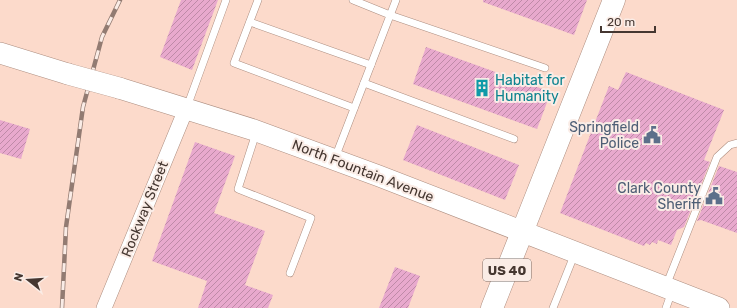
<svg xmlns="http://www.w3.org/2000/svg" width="737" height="308" font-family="Rubik,sans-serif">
	<defs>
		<pattern id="building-hatch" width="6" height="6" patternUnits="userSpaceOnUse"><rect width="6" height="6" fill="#e8a9cd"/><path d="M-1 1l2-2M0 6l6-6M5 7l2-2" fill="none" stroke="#be8aa7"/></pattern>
	</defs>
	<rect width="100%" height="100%" fill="#fcdacb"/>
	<!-- building -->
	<g fill="url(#building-hatch)">
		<polygon points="181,0 218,0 192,70 160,57"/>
		<polygon points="483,0 587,0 574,35 483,2"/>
		<polygon points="426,47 551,92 537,129 413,84"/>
		<polygon points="626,72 724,110 704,160 710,162 684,227 677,230 671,245 658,240 657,244 652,242 650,245 646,243 644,246 560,213 609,86 618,90"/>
		<polygon points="0,120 30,129 21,159 0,153"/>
		<polygon points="417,125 519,165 505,200 403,160"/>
		<polygon points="195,142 235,156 214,213 265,231 245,285 273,295 268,308 198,308 207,281 152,261"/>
		<polygon points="719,166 737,172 737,233 701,220 697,221"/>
		<polygon points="395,267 420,276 408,308 379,308"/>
	</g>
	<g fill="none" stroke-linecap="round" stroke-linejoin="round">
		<!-- lane casing -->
		<g stroke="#ad8e80" stroke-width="8">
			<g id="lane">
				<polyline points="258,0 234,63 354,108"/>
				<polyline points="353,0 390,15 545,68"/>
				<polyline points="250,22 371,65"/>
				<polyline points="364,83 514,139"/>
				<polyline points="187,107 226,0"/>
				<polyline points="256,133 238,189 311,218 290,273"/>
				<polyline points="335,158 396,0"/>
				<polyline points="666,286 717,157 730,145 737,143"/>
				<polyline points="553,308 575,253"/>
				<polyline points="666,308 672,291"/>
			</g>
		</g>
		<!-- street casing -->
		<g stroke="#ad8e80" stroke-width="16">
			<polyline id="street" points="104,308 186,109"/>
		</g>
		<!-- secondary casing -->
		<g stroke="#ad8e80" stroke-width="22">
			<g id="secondary">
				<polyline points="0,53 68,74"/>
				<polyline points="119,88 254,130 379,176 719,308"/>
			</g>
		</g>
		<!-- primary casing -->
		<g stroke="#ad8e80" stroke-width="23">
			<polyline id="primary" points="492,308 614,0"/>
		</g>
		<!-- lane -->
		<use href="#lane" stroke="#fff" stroke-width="7"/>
		<!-- street -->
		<use href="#street" stroke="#fff" stroke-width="15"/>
		<!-- secondary -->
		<use href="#secondary" stroke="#fff" stroke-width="21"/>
		<!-- primary -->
		<use href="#primary" stroke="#fff" stroke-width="22"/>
		<!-- rail casing -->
		<g stroke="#927b72" stroke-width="4.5">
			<polyline id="rail" points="62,308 66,227 83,107 102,37 120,0"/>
		</g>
		<!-- rail -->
		<use href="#rail" stroke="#faece6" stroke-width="3" stroke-dasharray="9" stroke-linecap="butt"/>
		<!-- secondary-bridge casing -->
		<g stroke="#ad8e80" stroke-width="22" stroke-linecap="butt">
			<polyline id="secondary-bridge" points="68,74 119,88"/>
		</g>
		<!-- secondary-bridge -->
		<use href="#secondary-bridge" stroke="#fff" stroke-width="21"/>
	</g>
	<!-- icons -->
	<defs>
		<g id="building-bare" transform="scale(1.38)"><path d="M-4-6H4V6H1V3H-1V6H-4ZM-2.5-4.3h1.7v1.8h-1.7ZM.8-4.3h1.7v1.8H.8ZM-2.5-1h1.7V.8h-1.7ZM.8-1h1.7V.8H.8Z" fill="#0f9aa8" stroke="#faece6" stroke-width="2.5" paint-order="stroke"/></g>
		<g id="civic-bare" transform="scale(1.38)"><path d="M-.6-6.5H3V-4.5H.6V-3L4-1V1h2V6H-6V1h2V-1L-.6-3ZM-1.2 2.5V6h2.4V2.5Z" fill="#5c6f8a" stroke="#faece6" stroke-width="2.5" paint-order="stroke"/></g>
	</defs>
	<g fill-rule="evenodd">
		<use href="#building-bare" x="482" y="88"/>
		<use href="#civic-bare" x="652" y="135"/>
		<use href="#civic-bare" x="714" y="196"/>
	</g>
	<g text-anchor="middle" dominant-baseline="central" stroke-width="4" stroke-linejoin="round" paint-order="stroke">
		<!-- shield labels -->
		<rect fill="#faece6" stroke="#7b6d67" stroke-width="1" x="483" y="259" width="48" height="22" rx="3"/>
		<g font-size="13" font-weight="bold" fill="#453731">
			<text x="507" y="270">US 40</text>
		</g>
		<!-- culture labels -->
		<g font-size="14" fill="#0d838f" stroke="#faece6" text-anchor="start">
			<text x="495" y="80">Habitat for<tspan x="495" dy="16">Humanity</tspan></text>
		</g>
		<!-- service labels -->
		<g font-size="14" fill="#4e5e75" stroke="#faece6" text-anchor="end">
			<text x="639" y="127">Springfield<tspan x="639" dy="16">Police</tspan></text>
			<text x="701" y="188">Clark County<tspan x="701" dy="16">Sheriff</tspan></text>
		</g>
		<!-- street labels -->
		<g font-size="14" fill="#453731" stroke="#faece6">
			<text transform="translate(363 171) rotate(21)">North Fountain Avenue</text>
			<text transform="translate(145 209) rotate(-68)">Rockway Street</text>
		</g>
	</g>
	<!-- north arrow -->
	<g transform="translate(28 280) rotate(287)" stroke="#faece6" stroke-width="3" paint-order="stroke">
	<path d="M0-3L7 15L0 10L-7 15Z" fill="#453731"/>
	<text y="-6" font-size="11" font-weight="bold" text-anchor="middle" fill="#453731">N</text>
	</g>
	<!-- scale -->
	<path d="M601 26v6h54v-6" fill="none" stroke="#453731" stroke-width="2"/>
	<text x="607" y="26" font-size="12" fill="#453731" stroke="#faece6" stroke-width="3" paint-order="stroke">20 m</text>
</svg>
